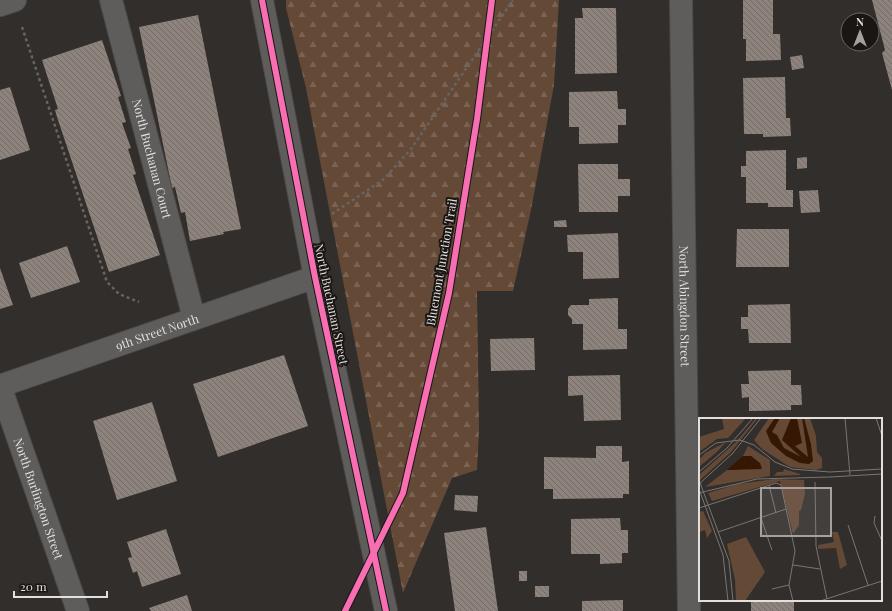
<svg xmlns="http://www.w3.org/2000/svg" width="892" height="611" font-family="'Playfair Display',serif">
	<defs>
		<pattern id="forest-firs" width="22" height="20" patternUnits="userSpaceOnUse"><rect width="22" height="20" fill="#654937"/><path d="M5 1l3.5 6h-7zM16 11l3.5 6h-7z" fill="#7b6354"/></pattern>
		<pattern id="building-back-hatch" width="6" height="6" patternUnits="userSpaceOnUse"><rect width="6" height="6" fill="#8d837c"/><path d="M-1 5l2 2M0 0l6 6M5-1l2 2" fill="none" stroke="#736d68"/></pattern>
	</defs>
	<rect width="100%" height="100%" fill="#312e2c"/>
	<!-- forest -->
	<polygon fill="url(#forest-firs)" points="286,0 559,0 554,85 531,210 513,291 477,291 479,429 477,470 452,478 403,593 306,88 286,8"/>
	<!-- building -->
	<g fill="url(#building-back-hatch)">
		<polygon points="743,0 773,0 773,34 780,34 781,60 746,61 746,39 743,39"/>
		<polygon points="872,0 892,0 892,90 882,53 885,50"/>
		<polygon points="582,8 616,8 617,73 575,74 575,18 583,18"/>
		<polygon points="198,15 241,229 223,232 224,234 190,241 185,212 181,213 175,187 172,188 139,27"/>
		<polygon points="102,40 121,96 118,97 126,122 122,123 131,148 128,149 136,174 133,175 160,255 109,272 57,117 55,110 58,109 42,60"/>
		<polygon points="802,55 804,68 792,70 790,57"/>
		<polygon points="785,77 786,118 790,118 791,136 763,137 763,134 744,134 743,78"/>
		<polygon points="10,87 30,150 0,160 0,90"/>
		<polygon points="617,91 618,109 626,109 626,125 618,125 618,143 579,144 579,127 569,127 569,92"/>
		<polygon points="786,150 786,190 793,190 793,207 768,207 768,203 746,203 746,177 741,177 741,166 746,166 746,151"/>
		<polygon points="807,157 807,168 797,169 797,158"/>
		<polygon points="578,164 618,164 618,179 630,179 630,196 618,196 618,212 579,212"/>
		<polygon points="818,190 820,212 801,213 799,191"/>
		<polygon points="566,220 567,227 554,227 554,221"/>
		<polygon points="737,229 789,229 789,267 736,267"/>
		<polygon points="618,233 619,278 583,279 583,252 568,252 567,235"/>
		<polygon points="67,246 80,282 31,298 19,263"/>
		<polygon points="0,268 13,305 0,309"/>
		<polygon points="618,298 618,329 627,329 627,349 583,350 583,324 572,324 572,319 568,315 568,309 571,305 589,305 589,299"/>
		<polygon points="790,304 791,343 749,343 748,329 741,329 741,317 748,317 748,305"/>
		<polygon points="534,338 535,370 491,371 490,339"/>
		<polygon points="284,355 308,426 218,457 193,384"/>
		<polygon points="791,370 791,385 801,385 802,405 791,405 791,410 749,411 749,397 742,398 741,384 749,384 748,371"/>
		<polygon points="620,375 621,420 584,421 583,395 568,396 568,376"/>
		<polygon points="152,402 177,481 117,500 93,421"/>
		<polygon points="596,446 622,446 622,462 629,461 629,494 623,494 623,498 553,499 553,489 544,489 544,457 596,458"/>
		<polygon points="455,495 478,496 477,512 454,510"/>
		<polygon points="620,518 621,530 628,530 628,553 622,553 622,563 600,564 600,554 571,554 571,519"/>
		<polygon points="486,527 498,611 455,611 444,533"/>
		<polygon points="166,529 181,574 142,587 137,571 133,573 128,558 132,557 127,542"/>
		<rect x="519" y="571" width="8" height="10"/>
		<rect x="535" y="586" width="14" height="11"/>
		<polygon points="187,595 192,611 151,611 149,608"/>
		<polygon points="623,600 623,611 582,611 582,601"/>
		<rect x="751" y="600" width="43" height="11"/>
	</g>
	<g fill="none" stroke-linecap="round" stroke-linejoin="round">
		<!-- street casing -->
		<g stroke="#4d4b49" stroke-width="24">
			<g id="street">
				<path id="s1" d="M111 0 194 318"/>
				<polyline points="262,0 315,277 386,611"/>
				<path id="s2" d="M681 0 689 611"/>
				<polyline points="0,5 15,0"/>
				<path id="s3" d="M0 386 315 277"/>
				<path id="s4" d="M0 386 78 611"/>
			</g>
		</g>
		<!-- path -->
		<g stroke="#676462" stroke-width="2.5" stroke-dasharray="3 3" stroke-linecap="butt">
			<polyline points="22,27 107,282 119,294 139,302"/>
			<polyline points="332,214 384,179 411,149 513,0"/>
		</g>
		<!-- street -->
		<use href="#street" stroke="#5f5d5c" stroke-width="22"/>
		<!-- cycleway casing -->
		<g stroke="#191614" stroke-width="8">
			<g id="cycleway">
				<polyline points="262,0 315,277 386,611"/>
				<polyline points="345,611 403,493 449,293 477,119 492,0"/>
			</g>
		</g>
		<!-- cycleway -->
		<use href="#cycleway" stroke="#f96db3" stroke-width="6"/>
	</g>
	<g text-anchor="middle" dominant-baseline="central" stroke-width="4" stroke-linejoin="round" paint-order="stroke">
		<!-- street labels -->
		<g font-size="12" fill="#e3dfdd" stroke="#191614">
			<text stroke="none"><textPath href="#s1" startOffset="164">North Buchanan Court</textPath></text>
			<text transform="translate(441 262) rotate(-80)">Bluemont Junction Trail</text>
			<text transform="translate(332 304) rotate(78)">North Buchanan Street</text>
			<text stroke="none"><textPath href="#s2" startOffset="306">North Abingdon Street</textPath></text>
			<text stroke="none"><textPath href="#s3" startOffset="166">9th Street North</textPath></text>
			<text stroke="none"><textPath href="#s4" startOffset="119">North Burlington Street</textPath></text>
		</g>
	</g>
	<!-- overview -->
	<g transform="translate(699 418)">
		<rect width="183" height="183" fill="#312e2c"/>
		<path d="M23 0H47L29 20 18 21 0 34V19L25 11ZM57 0H59L32 34 0 63V57L37 24ZM27 24 19 33 0 49V42L6 35ZM49 28 71 42V58L6 69 28 52 57 50 52 38H44ZM85 51 101 56V57L75 58 78 54H84ZM75 61 105 62 106 76 102 92 100 93V107L94 116 81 63 13 83 9 75 39 66ZM133 114H139L148 147 141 151 137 130 119 131V127L135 124Z" fill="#654937"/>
		<path d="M70 0H111L117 18 118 34 123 40V50L117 52 91 49 63 31 55 22Z" fill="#654937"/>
		<path d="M4 93 13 113 8 120 6 112 0 114V94ZM47 119 66 154 46 183H37L36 162 28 126Z" fill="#654937"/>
		<path d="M51 130 62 154 45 162 33 136Z" fill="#654937"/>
		<path d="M76 0H81L73 14 78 17 85 30 102 39 83 22 92 0H98L103 25 96 28 109 39 103 0H105L112 26 114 43 110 46 101 45 87 38 72 25 67 13ZM44 38H52L61 45 63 51 28 52Z" fill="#361704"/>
		<path fill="none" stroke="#787573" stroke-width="1" d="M146 0 151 57M177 0 183 18M0 37 17 25 41 22 55 27 76 44 93 51 131 54M0 54 28 30 54 0M131 54 183 51M131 59 183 56M0 62 30 143 34 183M116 64 117 128 128 181M0 66 33 36 62 0M70 67 77 95M0 71 24 137 29 183M0 75 58 61 131 59M0 90 77 65 82 67 96 133 90 167 94 183M176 98 175 105 183 123M62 100 73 132M149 107 169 167M19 114 87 91M94 147 121 151M73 171 90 167M121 183 183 163"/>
		<path fill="#a5a19f" fill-opacity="0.15" stroke="#a5a19f" stroke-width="2" d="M62 70H132V118H62Z"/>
		<rect width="183" height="183" fill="none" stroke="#e3dfdd" stroke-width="2"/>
	</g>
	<!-- north arrow -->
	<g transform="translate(860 32)"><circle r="19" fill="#191614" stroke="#6a6664"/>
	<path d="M0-3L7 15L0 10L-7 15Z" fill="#a5a19f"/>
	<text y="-6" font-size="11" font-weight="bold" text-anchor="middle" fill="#e3dfdd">N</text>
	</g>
	<!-- scale -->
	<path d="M14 591v6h93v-6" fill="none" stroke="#e3dfdd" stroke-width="2"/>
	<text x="20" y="591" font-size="12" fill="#e3dfdd" stroke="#191614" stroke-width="3" paint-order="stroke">20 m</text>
</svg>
